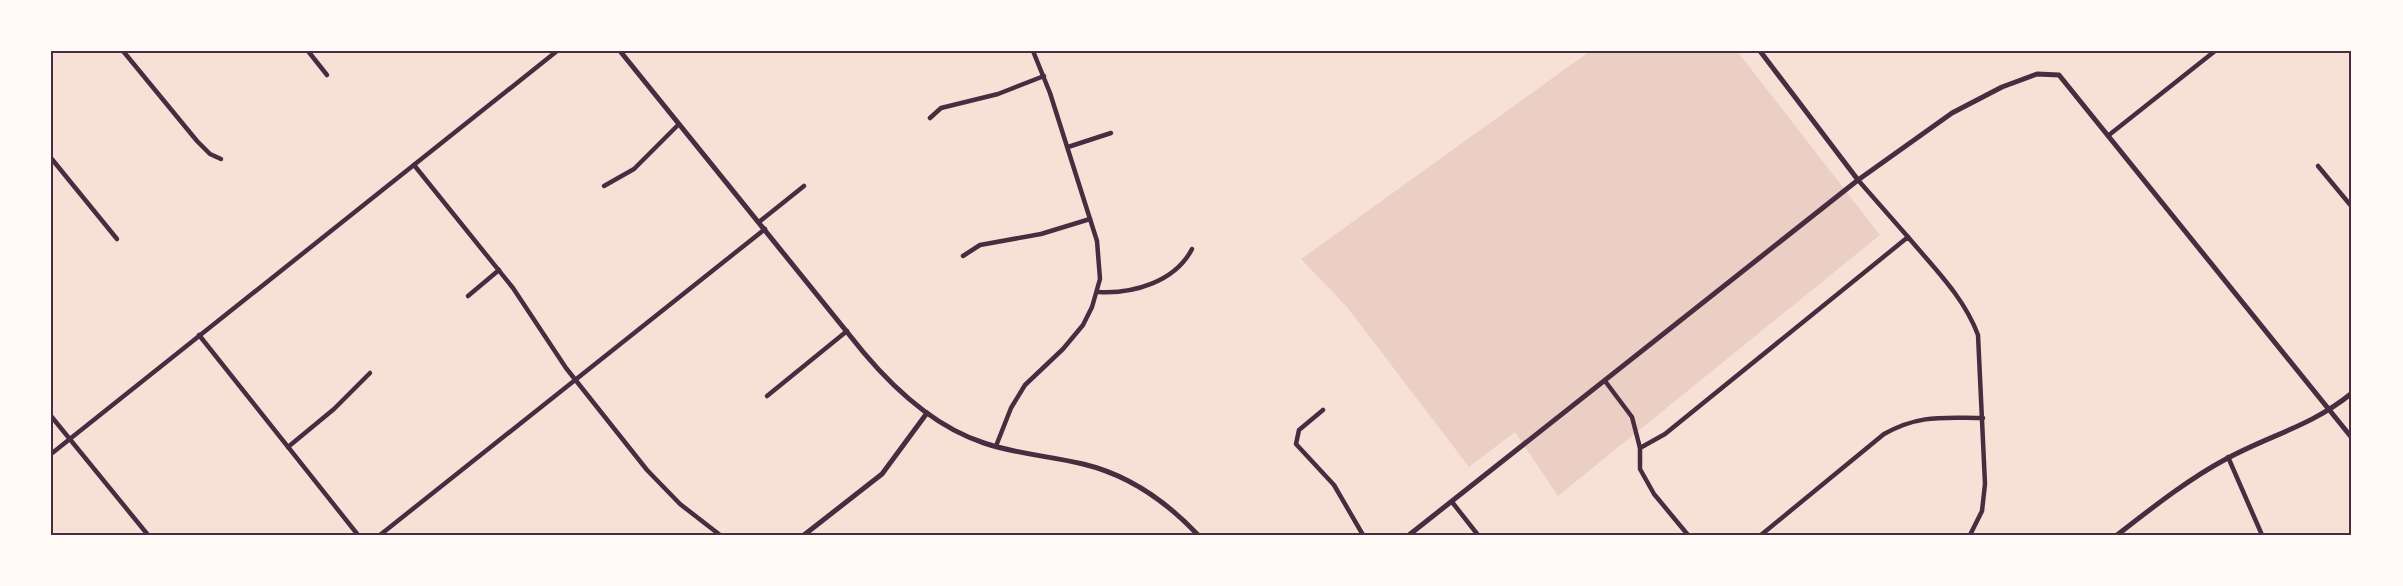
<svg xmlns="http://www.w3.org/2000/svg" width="2403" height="586" font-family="Inter,sans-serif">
	<rect width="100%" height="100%" fill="#f7e1d7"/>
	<!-- green -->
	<polygon fill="#ebcfc5" points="1590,51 1737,51 1880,235 1558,496 1515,432 1469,467 1347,307 1301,259"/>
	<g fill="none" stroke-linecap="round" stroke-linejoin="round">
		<!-- minor -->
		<g stroke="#4a2c40" stroke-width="4.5">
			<polyline points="123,51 197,141 210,154 221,159"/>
			<polyline points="308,51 327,75"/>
			<polyline points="930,118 941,108 998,94 1044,76"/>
			<polyline points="2109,135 2215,51"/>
			<polyline points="1068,147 1111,133"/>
			<polyline points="51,158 117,239"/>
			<polyline points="414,165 513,288 566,368 647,470 680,504 720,535"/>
			<polyline points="2318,166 2352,207"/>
			<polyline points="1858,180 1908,237"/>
			<polyline points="604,186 634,169 679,124"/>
			<polyline points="759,222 804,186"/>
			<polyline points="963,256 980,245 1041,234 1090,219"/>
			<path d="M1098 292C1133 294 1175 282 1192 249"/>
			<polyline points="468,296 499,270"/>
			<polyline points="199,335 358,535"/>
			<polyline points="1605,381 1632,417 1640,448 1640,469 1654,494 1688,535"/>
			<polyline points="767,396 847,331"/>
			<polyline points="1323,410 1299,430 1296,444 1334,485 1363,535"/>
			<polyline points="51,416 148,535"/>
			<polyline points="996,446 1011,408 1025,385 1063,349 1083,325 1092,307 1100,279 1097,241 1050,93 1033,51"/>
			<polyline points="288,447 334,409 370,373"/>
			<path d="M1640 448 1665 434 1908 237C1934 268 1964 297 1978 335L1985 484 1982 511 1970 535"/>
			<polyline points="51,454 557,51"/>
			<polyline points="2228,457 2262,535"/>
			<polyline points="1452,502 1478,535"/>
			<polyline points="380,535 765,229"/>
			<path d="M1761 535 1884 434C1920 414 1943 418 1983 418"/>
		</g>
		<!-- tertiary -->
		<g stroke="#4a2c40" stroke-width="5">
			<path d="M620 51 864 353C896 391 935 427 984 443 1016 454 1050 456 1083 464 1129 475 1166 501 1198 535"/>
			<polyline points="1760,51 1858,180"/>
			<polyline points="804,535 882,474 927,413"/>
			<polyline points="1409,535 1858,180 1952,113 2002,87 2037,74 2059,75 2352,438"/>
			<path d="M2117 535C2152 508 2187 480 2226 459 2272 434 2310 427 2352 393"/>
		</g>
	</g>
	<!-- border -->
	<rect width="2403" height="586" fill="none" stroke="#fffaf5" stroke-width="105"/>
	<rect x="52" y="52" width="2298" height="482" fill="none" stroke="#4a2c40" stroke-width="2"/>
</svg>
